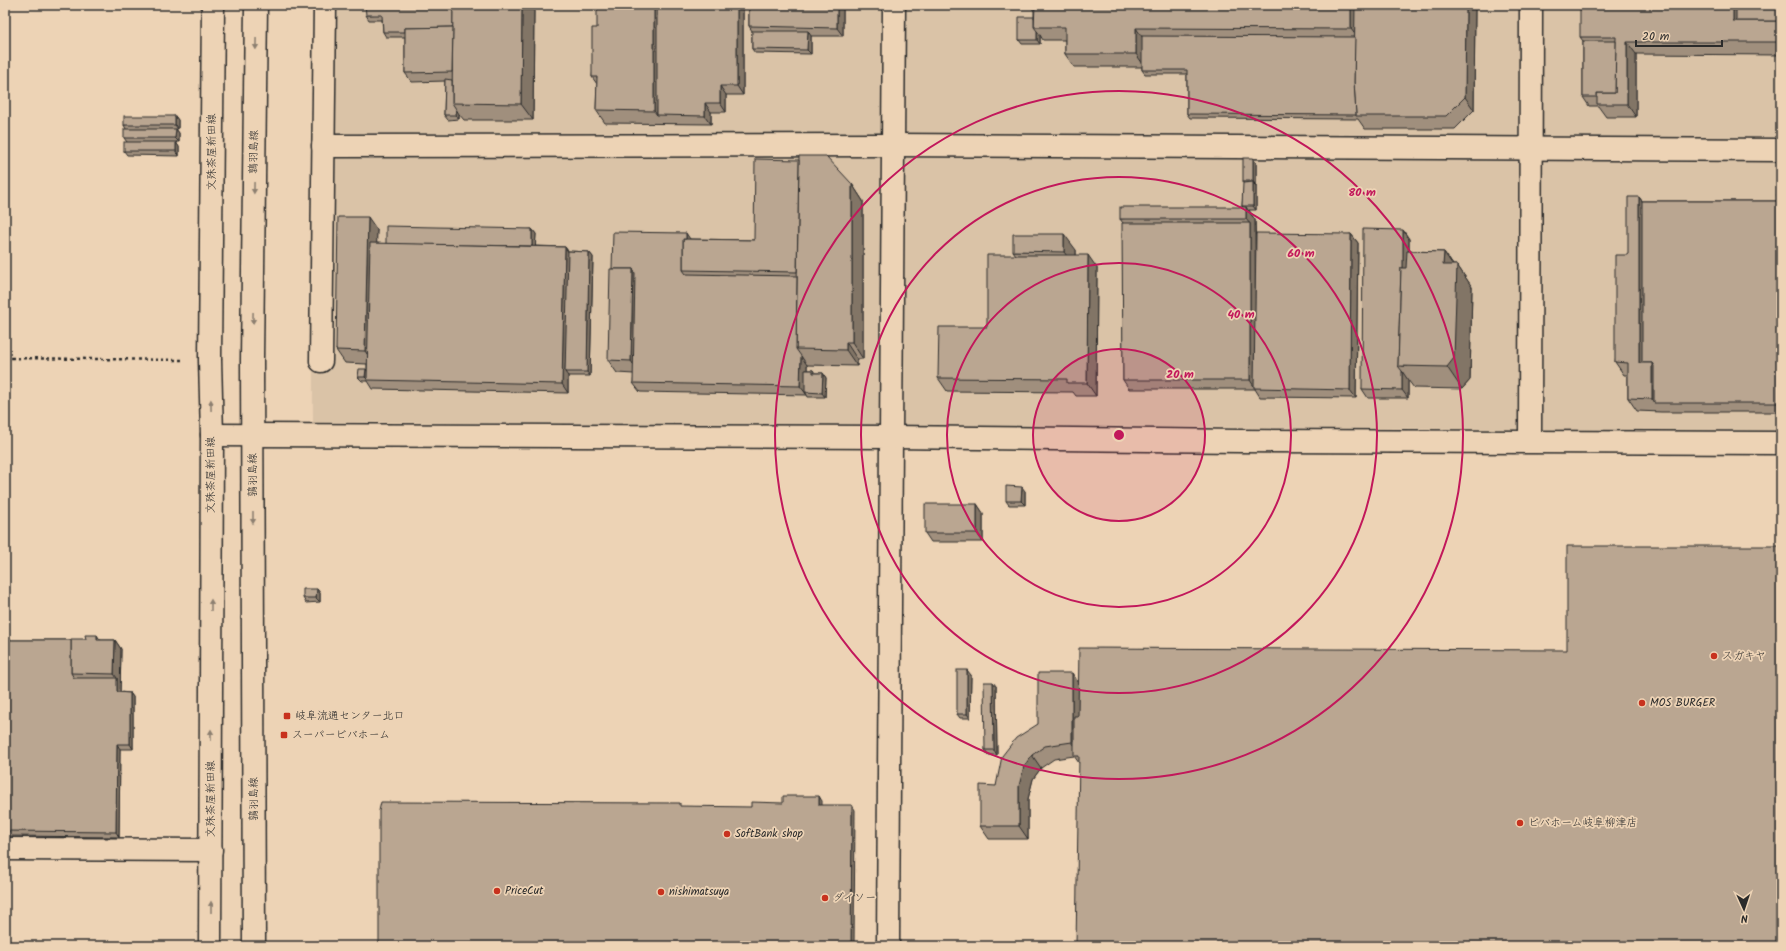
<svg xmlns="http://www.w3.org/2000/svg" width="1786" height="951" font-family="Kalam,'Klee One',sans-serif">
	<rect width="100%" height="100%" fill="#edd3b5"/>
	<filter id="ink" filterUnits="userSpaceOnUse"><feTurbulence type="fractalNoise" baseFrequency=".025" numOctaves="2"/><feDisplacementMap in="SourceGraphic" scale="8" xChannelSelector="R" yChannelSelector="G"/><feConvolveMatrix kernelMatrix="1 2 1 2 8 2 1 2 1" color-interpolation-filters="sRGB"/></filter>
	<g filter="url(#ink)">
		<!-- built -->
		<polygon fill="#dac3a7" points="312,5 1781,5 1781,431 313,422"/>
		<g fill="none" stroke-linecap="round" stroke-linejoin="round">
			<!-- minor casing -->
			<g stroke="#2b2b2b" stroke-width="25">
				<g id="minor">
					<polyline points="323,146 893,145 1781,150"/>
					<polyline points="321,361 325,5"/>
					<polyline points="891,437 894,5"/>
					<polyline points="5,849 211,850"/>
				</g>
			</g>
			<!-- tertiary casing -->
			<g stroke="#2b2b2b" stroke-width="25">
				<g id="tertiary">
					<polyline points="212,435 891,437 888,946"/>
					<polyline points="891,437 1240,441 1781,443"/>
					<polyline points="1530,441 1531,5"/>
				</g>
			</g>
			<!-- secondary casing -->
			<g stroke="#2b2b2b" stroke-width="25">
				<g id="secondary">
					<polyline points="210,946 212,435 210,360 213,5"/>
					<polyline points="254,946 252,360 256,5"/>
				</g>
			</g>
			<!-- path -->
			<polyline stroke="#2b2b2b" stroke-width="2.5" stroke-dasharray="3 3" stroke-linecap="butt" points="5,358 184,360"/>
			<!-- minor -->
			<use href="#minor" stroke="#edd3b5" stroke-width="22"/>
			<!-- tertiary -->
			<use href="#tertiary" stroke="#edd3b5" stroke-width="22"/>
			<!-- secondary -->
			<use href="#secondary" stroke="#edd3b5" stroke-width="22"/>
		</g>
		<!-- wall -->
		<g fill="#a08f7d" stroke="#2b2b2b">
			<polygon points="534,5 533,120 464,120 459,114 459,119 448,120 444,115 445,81 412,82 405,73 405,37 386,37 383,32 382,20 369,20 366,15"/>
			<polygon points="743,5 743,95 726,95 726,112 711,112 711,124 605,123 596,110 597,84 592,77 597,28"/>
			<polygon points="749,5 843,5 843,36 811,36 811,54 755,53 752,49 752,31 749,26"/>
			<polygon points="1030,5 1475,5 1474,110 1455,129 1365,129 1358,119 1190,118 1187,114 1187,74 1145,74 1142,70 1142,67 1074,67 1065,54 1065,40 1043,40 1040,35 1040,44 1022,44 1019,40 1034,17 1034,11"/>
			<polygon points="1781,5 1781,55 1636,54 1636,117 1606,117 1598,106 1589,106 1583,97 1583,41 1580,37"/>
			<polygon points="175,116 178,120 178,129 176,129 179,133 179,142 176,142 179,147 179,156 127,155 124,151 127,142 124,138 126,129 124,125"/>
			<polygon points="1256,163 1256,210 1249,210 1255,220 1256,248 1351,234 1358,243 1356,398 1260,397 1255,389 1129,389 1123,380 1123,223 1120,219 1243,207 1242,206 1244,183 1243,181"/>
			<polygon points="852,184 863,201 863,359 857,359 857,366 807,365 807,370 813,370 815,373 823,373 826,378 825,397 808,397 807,395 640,392 633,383 634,374 617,373 608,360 690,239 754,240"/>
			<polygon points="1781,194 1781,412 1661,412 1637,411 1628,398 1628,375 1624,375 1615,362 1628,255 1639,197 1642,201 1778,201"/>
			<polygon points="532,229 536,234 535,246 565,247 568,251 589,252 593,257 590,376 568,376 568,393 373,389 368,381 362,381 358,377 366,369 367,371 367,364 345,363 336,350 377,230 376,243 386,244"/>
			<polygon points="1403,230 1409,239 1409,251 1444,252 1453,265 1457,265 1472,287 1470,380 1462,389 1414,388 1408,380 1408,398 1368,398 1362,389"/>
			<polygon points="1076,250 1076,255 1097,268 1096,396 1076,396 1073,392 947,391 938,378 987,327 1016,255 1013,251"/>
			<polygon points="1025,491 1025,505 1009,505 1006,501"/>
			<polygon points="977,504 983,513 983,542 931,542 925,533"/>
			<polygon points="317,589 320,593 320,602 306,603 303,598"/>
			<polygon points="5,640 115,640 121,649 120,692 130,693 133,697 133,749 120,749 119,837 5,836"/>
			<polygon points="971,675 970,718 960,718 957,714"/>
			<polygon points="1079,682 1781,946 1079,763 1074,756 1054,759 1041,768 1033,779 1028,799 1028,839 989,839 980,826 996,786 1038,724"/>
			<polygon points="996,686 997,755 988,755 985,750"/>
		</g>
		<!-- shaded-wall -->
		<g fill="#827466" stroke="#2b2b2b">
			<polygon points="522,5 534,5 533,120 521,104"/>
			<polygon points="654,5 663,5 657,115 654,111"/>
			<polygon points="737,5 743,5 743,95 737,86"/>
			<polygon points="837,5 843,5 843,36 837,28"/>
			<polygon points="1351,5 1360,5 1357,37 1351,29"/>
			<polygon points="1466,5 1475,5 1474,110 1465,97"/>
			<polygon points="1733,5 1736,5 1742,25 1733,21"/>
			<polygon points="1136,28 1145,41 1145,67 1136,54"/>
			<polygon points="808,31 811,36 811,54 807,50"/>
			<polygon points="1037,31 1040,35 1040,44 1037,40"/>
			<polygon points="1627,42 1636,54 1636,117 1627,104"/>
			<polygon points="720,86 726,95 726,112 720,103"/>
			<polygon points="705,103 711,112 711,124 705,116"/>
			<polygon points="456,109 459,114 459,119 456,115"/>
			<polygon points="175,116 178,120 178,129 175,125"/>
			<polygon points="176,129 179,133 179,142 175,138"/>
			<polygon points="176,142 179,147 179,156 176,151"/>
			<polygon points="1253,158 1256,163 1256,186 1253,181"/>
			<polygon points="1253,182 1256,187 1256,210 1253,206"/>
			<polygon points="852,184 863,201 863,359 852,342"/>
			<polygon points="1639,197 1648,209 1648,366 1639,363"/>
			<polygon points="1246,207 1255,220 1256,388 1255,388 1250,380 1250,224 1246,219"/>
			<polygon points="368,217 377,230 374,364 365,351"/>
			<polygon points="532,229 536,234 535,255 532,251"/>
			<polygon points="1403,230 1409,239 1408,366 1402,366"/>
			<polygon points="686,233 692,242 686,270"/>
			<polygon points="1064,234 1076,250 1076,268 1064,252"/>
			<polygon points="1351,234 1358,243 1356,398 1350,390"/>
			<polygon points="565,247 571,256 565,372 568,376 568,393 562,384"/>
			<polygon points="589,252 593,257 590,376 587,372"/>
			<polygon points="1444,252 1457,271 1457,265 1472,287 1470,380 1462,389 1447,367 1443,265"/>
			<polygon points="1088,255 1097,268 1096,396 1087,383"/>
			<polygon points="633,269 642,282 640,374 631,361"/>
			<polygon points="846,342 857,359 857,366 846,350"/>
			<polygon points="801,356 807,365 807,392 805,392 807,395 800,386"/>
			<polygon points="1652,363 1661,376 1655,403 1652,399"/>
			<polygon points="366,369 369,373 368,380 365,377"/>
			<polygon points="1402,371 1408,380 1408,398 1402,390"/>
			<polygon points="823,373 826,378 825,397 822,393"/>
			<polygon points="1022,487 1025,491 1025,505 1021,501"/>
			<polygon points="977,504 983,513 983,542 977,533"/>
			<polygon points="317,589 320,593 320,602 316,598"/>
			<polygon points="97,635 103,644 97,640"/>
			<polygon points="115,640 121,649 120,697 117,692 117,678 114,674"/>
			<polygon points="967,670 971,675 970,718 967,714"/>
			<polygon points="1072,673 1081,686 1081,755 1072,742"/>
			<polygon points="993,682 996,686 997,755 994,750"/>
			<polygon points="130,693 133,697 133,749 130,744"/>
			<polygon points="117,744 120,749 119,837 116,832"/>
			<polygon points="1032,755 1041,768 1033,779 1028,799 1028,839 1019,826 1019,786 1024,766"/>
			<polygon points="819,796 822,801 822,809 819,805"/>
			<polygon points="852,805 855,810 854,946 851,946"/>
		</g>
		<!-- building -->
		<g fill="#baa691" stroke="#2b2b2b">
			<polygon points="365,5 453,5 453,27 405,28 405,32 383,32 382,15 366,15"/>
			<polygon points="453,5 522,5 521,104 452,103"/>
			<polygon points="597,5 654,5 654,111 596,110 597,77 592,77 592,28 597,28"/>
			<polygon points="657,5 737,5 737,86 720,86 720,103 705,103 705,116 657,115"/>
			<polygon points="749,5 837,5 837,28 749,26"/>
			<polygon points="1035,5 1351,5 1351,29 1136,28 1136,54 1065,54 1065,27 1034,27"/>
			<polygon points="1355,5 1466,5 1465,97 1446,116 1356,116 1354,82"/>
			<polygon points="1580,5 1733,5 1733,21 1781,21 1781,42 1627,42 1627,104 1597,104 1597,93 1615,93 1616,37 1580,37"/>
			<rect x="1736" y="5" width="45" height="16"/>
			<polygon points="1019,17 1034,17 1034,27 1037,31 1037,40 1019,40"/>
			<polygon points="453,27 452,72 405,73 405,28"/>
			<polygon points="752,31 808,31 807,50 752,49"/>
			<polygon points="1142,36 1355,37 1354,82 1356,115 1187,114 1187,70 1142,70"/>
			<polygon points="1583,41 1616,41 1615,93 1597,93 1597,97 1583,97"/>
			<polygon points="445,79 452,80 452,103 456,109 456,115 444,115"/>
			<rect x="124" y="116" width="51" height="9"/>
			<polygon points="124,129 176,129 175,138 124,138"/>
			<rect x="124" y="142" width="52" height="9"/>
			<polygon points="799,156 826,156 852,184 852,342 846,342 846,350 796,349"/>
			<rect x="1243" y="158" width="10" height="23"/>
			<polygon points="755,159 799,160 797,272 683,270 683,239 754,240"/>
			<polygon points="1253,182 1253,206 1242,206 1243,183"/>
			<polygon points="1777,194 1781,194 1781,403 1654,403 1654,366 1652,363 1642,363 1642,201 1778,201"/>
			<polygon points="1628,197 1639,197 1639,363 1652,363 1652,399 1628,398 1628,363 1615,362 1615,255 1628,255"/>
			<rect x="1120" y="207" width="126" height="12"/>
			<polygon points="338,217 368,217 365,351 336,350"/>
			<polygon points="1122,223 1250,223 1250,380 1123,380"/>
			<polygon points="386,226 532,229 532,246 386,244"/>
			<polygon points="1363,229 1403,230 1403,268 1401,268 1398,366 1402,371 1402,390 1362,389"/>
			<polygon points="613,232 686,233 686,239 683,239 683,270 686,274 797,276 796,349 801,356 800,386 633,383 635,273 633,269 612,269"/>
			<polygon points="1256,233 1351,234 1350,390 1254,388"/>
			<polygon points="1013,234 1064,234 1064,252 1013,251"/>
			<polygon points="370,243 565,247 562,384 367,380"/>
			<polygon points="568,251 589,252 587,372 565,372"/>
			<polygon points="1407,251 1444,252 1443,265 1457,265 1454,358 1447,367 1398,366 1401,268 1406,268"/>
			<polygon points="987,255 1088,255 1087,383 1067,383 1067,379 938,378 939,327 987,327"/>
			<polygon points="610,269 633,269 631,361 608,360"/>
			<polygon points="359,369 366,369 365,377 358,377"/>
			<polygon points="805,370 813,370 813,373 823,373 822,393 805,392"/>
			<polygon points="1006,486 1022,487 1021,501 1006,501"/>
			<rect x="925" y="504" width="52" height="29"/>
			<polygon points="1567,546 1781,546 1781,946 1076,946 1079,756 1074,756 1074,716 1078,716 1079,648 1567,650"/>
			<polygon points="303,589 317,589 316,598 303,598"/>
			<polygon points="85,635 97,635 97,640 115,640 114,674 71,673 71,639 86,639"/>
			<polygon points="5,640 71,640 71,673 74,678 117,678 117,692 130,693 130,744 117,744 116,832 5,831"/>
			<rect x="957" y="670" width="10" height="44"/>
			<polygon points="1038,673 1072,673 1072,742 1045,746 1032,755 1024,766 1019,786 1019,826 980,826 980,785 996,786 1002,756 1016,738 1038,724"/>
			<polygon points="984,682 993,682 994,750 985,750"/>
			<polygon points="783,796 819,796 819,805 852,805 851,946 379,946 379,811 381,802 680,803 680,806 751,807 751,802 783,803"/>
		</g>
		<!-- one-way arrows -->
		<defs><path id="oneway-solid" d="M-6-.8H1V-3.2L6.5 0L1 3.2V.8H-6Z"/></defs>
		<g fill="#8c7f70">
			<use href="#oneway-solid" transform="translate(256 44) rotate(91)"/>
			<use href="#oneway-solid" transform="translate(254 188) rotate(91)"/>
			<use href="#oneway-solid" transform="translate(253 318) rotate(91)"/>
			<use href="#oneway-solid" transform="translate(211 405) rotate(-91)"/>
			<use href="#oneway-solid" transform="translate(253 518) rotate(90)"/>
			<use href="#oneway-solid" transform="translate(211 605) rotate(-90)"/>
			<use href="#oneway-solid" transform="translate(211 735) rotate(-90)"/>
			<use href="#oneway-solid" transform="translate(211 907) rotate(-90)"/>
		</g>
	</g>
	<!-- distance rings -->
	<circle cx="1119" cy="435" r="86" fill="#c2185b" fill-opacity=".12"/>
	<g fill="none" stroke="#c2185b" stroke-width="2">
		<circle cx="1119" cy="435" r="86"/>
		<circle cx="1119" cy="435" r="172"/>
		<circle cx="1119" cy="435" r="258"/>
		<circle cx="1119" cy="435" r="344"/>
	</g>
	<!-- markers -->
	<g fill="#c8321e" stroke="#edd3b5" stroke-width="1.5">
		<circle cx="1714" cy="656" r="4"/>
		<circle cx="1642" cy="703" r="4"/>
		<rect x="283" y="712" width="8" height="8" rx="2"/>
		<rect x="280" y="731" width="8" height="8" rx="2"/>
		<circle cx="1520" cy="823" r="4"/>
		<circle cx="727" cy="834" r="4"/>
		<circle cx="497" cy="891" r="4"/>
		<circle cx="661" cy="892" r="4"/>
		<circle cx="825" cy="898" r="4"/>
	</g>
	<g text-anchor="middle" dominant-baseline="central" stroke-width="3.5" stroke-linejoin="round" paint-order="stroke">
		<!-- street labels -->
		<g font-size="11" fill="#2b2b2b" stroke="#edd3b5">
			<text transform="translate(212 152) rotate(-90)">文殊茶屋新田線</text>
			<text transform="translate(254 152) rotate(-89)">鶉羽島線</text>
			<text transform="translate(211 475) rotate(-90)">文殊茶屋新田線</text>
			<text transform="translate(253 475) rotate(-90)">鶉羽島線</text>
			<text transform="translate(211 799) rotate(-90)">文殊茶屋新田線</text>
			<text transform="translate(254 799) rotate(-90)">鶉羽島線</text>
		</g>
		<!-- poi labels -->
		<g font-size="11" fill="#2b2b2b" stroke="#edd3b5" text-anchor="start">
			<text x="1722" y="656">スガキヤ</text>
			<text x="1650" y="703">MOS BURGER</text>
			<text x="295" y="716">岐阜流通センター北口</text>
			<text x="292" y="735">スーパービバホーム</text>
			<text x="1528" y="823">ビバホーム岐阜柳津店</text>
			<text x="735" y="834">SoftBank shop</text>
			<text x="505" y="891">PriceCut</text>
			<text x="669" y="892">nishimatsuya</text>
			<text x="833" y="898">ダイソー</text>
		</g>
	</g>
	<circle cx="1119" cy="435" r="6" fill="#c2185b" stroke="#edd3b5" stroke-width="2"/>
	<g font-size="12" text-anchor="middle" font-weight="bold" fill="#c2185b" stroke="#edd3b5" stroke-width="3.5" stroke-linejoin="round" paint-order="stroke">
		<text x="1362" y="196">80 m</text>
		<text x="1301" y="257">60 m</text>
		<text x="1241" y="318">40 m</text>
		<text x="1180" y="378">20 m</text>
	</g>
	<!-- margin -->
	<rect width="1786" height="951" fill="none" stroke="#edd3b5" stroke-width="20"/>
	<rect x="10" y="10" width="1766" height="931" fill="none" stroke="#2b2b2b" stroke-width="1.5" filter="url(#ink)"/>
	<!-- north arrow -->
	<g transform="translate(1744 909) rotate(177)" stroke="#edd3b5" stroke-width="3" paint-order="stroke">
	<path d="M0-3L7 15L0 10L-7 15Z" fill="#2b2b2b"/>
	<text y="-6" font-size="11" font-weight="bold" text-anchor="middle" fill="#2b2b2b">N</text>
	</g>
	<!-- scale -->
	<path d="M1636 40v6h86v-6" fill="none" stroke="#2b2b2b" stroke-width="2"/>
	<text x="1642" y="40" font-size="12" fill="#2b2b2b" stroke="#edd3b5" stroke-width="3" paint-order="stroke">20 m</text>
</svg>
